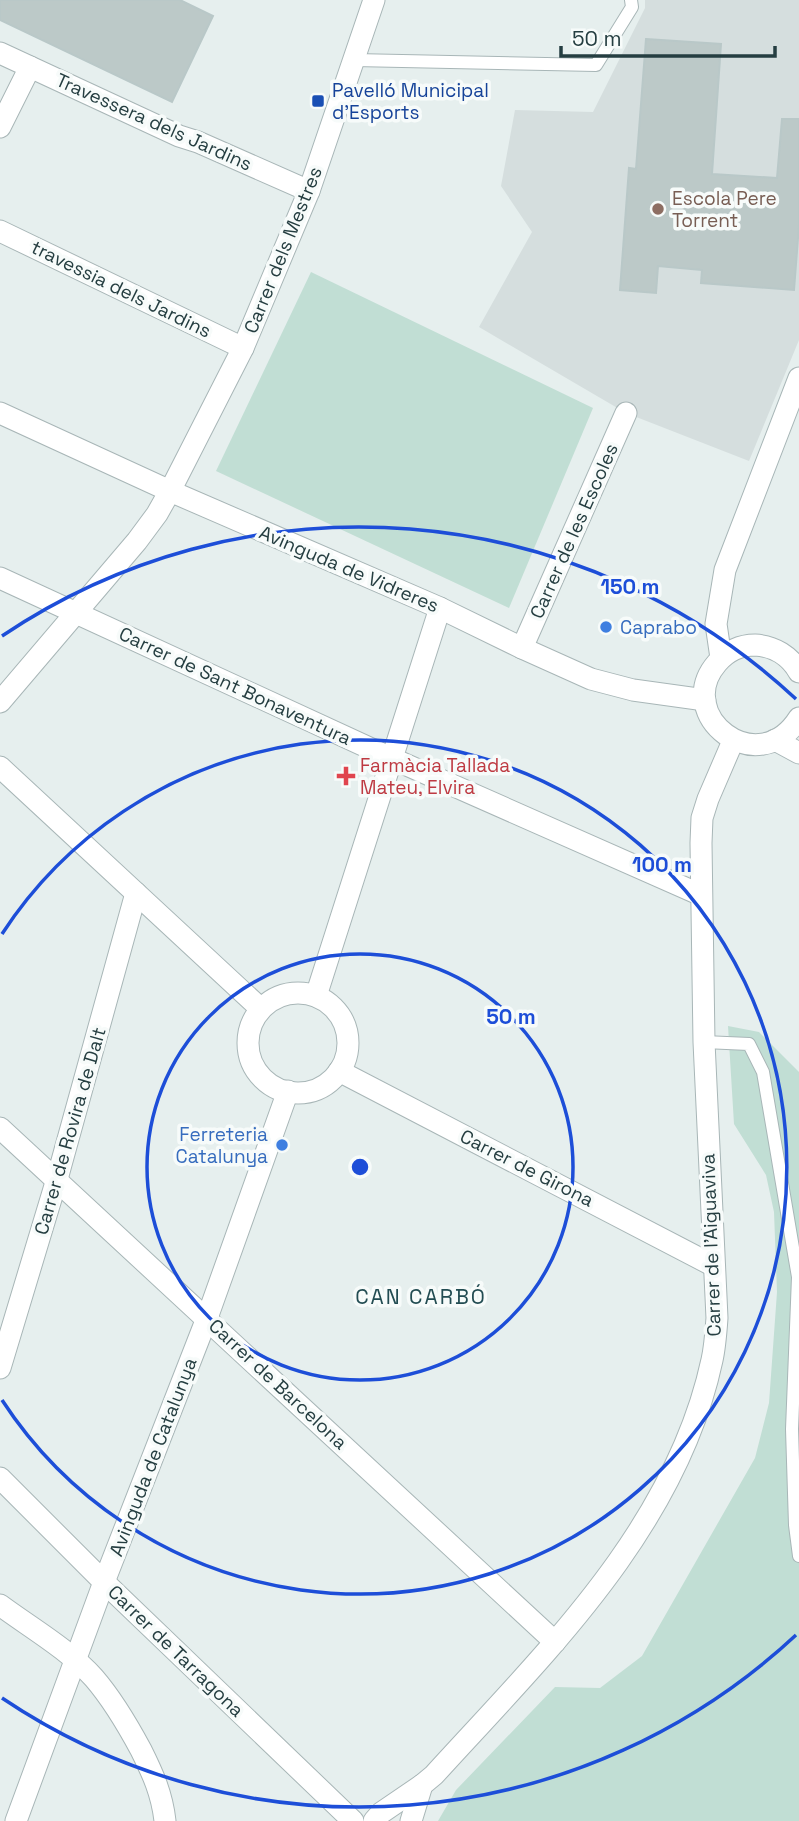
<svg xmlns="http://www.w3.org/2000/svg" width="799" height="1821" font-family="'Space Grotesk',sans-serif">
	<rect width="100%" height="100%" fill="#e6efee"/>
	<!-- built -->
	<polygon fill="#d5dede" points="645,0 799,0 799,340 749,461 626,413 479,327 532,232 501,186 515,110 593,112 645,8"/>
	<!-- green -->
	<g fill="#c1ded4">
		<polygon points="311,272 593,408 509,608 216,471"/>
		<polygon points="728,1026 759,1032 799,1072 799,1821 438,1821 456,1790 555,1687 600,1688 642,1656 755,1458 769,1403 777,1292 774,1212 766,1175 734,1124"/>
	</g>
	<!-- building -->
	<g fill="#bcc9c8" stroke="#b9c8c8" stroke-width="2">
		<polygon points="0,0 180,0 213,16 172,102 0,20"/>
		<polygon points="646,39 721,44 712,174 777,178 782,119 799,119 799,225 794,290 701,283 702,270 658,266 656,293 620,290 629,168 636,169"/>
	</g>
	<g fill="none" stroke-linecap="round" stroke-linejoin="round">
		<!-- lane casing -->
		<g stroke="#a8b6b7" stroke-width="14">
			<g id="lane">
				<polyline points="354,60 596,65 632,7 631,0"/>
				<polyline points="704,1042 749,1044 763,1072 798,1277 792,1429 795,1525 799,1556"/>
			</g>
		</g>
		<!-- street casing -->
		<g stroke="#a8b6b7" stroke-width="23">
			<g id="street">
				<polyline points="0,53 179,136 198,142 309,191"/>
				<polyline points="0,127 30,67"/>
				<polyline points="0,231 243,348"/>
				<polyline points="0,413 170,491 440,608 522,648 591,679 633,690 705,700"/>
				<polyline points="0,578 391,758 701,895"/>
				<polyline points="522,648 626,413"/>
				<polyline points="721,658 716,624 725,570 799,378"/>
				<path d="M799 672C790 656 774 646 755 645 741 645 727 651 717 663 672 715 758 783 799 718"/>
				<polyline points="0,702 137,541 157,514 170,491 243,348 309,191 374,0"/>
				<polyline points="775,740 799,753"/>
				<polyline points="0,767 261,1009"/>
				<circle cx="298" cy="1043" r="50"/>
				<polyline points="316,996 440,608"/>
				<polyline points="339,1071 714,1266"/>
				<polyline points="0,1128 555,1642"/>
				<polyline points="0,1368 57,1179 136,893"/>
				<polyline points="0,1478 104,1582 353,1821"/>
				<path d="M0 1605C31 1628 68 1649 94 1678 113 1700 127 1724 141 1750 153 1774 162 1794 165 1821"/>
				<polyline points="16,1821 104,1582 207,1318 288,1091"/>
				<polyline points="374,1821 381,1813 422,1785"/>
				<path d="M411 1821 422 1785 434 1775C545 1653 676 1528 712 1360 715 1347 716 1332 717 1318L704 1042 701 843 702 818 708 799 733 741"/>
			</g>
		</g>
		<!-- lane -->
		<use href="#lane" stroke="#fff" stroke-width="12"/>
		<!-- street -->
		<use href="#street" stroke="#fff" stroke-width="21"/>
	</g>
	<!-- distance rings -->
	<g fill="none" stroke="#1d4ed8" stroke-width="3.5">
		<circle cx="360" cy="1167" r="213"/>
		<path d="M2 934A427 427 0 1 1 2 1400"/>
		<path d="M796 1635A640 640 0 0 1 2 1698M2 636A640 640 0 0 1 796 699"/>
	</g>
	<!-- markers -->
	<rect fill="#1a4fb4" stroke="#f7fbfa" stroke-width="2.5" x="311" y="94" width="14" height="14" rx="3.5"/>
	<circle fill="#8d6e63" stroke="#f7fbfa" stroke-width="2.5" cx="658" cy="209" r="7"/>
	<g fill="#3f7fe0" stroke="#f7fbfa" stroke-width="2.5">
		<circle cx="606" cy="627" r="7"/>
		<circle cx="282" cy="1145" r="7"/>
	</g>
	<path fill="#e0444e" stroke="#f7fbfa" stroke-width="2.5" d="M342.5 765.5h7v7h7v7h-7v7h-7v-7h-7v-7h7z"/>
	<g text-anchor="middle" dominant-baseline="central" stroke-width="7" stroke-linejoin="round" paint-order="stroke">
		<!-- transit labels -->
		<g font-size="19" fill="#164399" stroke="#f7fbfa" text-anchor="start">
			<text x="332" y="90">Pavelló Municipal<tspan x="332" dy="22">d'Esports</tspan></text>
		</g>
		<!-- street labels -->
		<g font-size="19" fill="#253e41" stroke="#f7fbfa">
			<text transform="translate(154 122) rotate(24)">Travessera dels Jardins</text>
			<text transform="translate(283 250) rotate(-68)">Carrer dels Mestres</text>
			<text transform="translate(121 289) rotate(26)">travessia dels Jardins</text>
			<text transform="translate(574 531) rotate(-66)">Carrer de les Escoles</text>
			<text transform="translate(349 569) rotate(23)">Avinguda de Vidreres</text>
			<text transform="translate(235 686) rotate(25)">Carrer de Sant Bonaventura</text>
			<text transform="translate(70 1131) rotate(-74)">Carrer de Rovira de Dalt</text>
			<text transform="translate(527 1168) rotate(27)">Carrer de Girona</text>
			<text transform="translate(711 1245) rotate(-92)">Carrer de l'Aiguaviva</text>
			<text transform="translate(278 1384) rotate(43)">Carrer de Barcelona</text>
			<text transform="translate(153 1457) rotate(-69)">Avinguda de Catalunya</text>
			<text transform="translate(176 1651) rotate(44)">Carrer de Tarragona</text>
		</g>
		<!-- education labels -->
		<g font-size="19" fill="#785e54" stroke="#f7fbfa" text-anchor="start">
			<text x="672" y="198">Escola Pere<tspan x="672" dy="22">Torrent</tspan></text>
		</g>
		<!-- shop labels -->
		<g font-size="19" fill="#366cbe" stroke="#f7fbfa" text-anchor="start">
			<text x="620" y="627">Caprabo</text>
			<text x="268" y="1134" text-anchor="end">Ferreteria<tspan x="268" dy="22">Catalunya</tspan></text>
		</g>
		<!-- health labels -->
		<g font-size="19" fill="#be3a42" stroke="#f7fbfa" text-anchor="start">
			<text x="360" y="765">Farmàcia Tallada<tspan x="360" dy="22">Mateu, Elvira</tspan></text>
		</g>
		<!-- neighbourhood labels -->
		<g font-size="21" letter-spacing="2" fill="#224c52" stroke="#f7fbfa">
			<text x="421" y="1296">CAN CARBÓ</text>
		</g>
	</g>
	<circle cx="360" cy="1167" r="10" fill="#1d4ed8" stroke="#f7fbfa" stroke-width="3.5"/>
	<g font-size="21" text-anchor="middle" font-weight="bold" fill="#1d4ed8" stroke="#f7fbfa" stroke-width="7" stroke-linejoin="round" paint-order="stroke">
		<text x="630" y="594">150 m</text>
		<text x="662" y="872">100 m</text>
		<text x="511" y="1024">50 m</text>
	</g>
	<!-- scale -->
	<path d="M561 46v10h214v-10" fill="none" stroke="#253e41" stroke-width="3.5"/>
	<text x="572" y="46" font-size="21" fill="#253e41" stroke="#f7fbfa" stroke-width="5" paint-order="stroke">50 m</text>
</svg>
